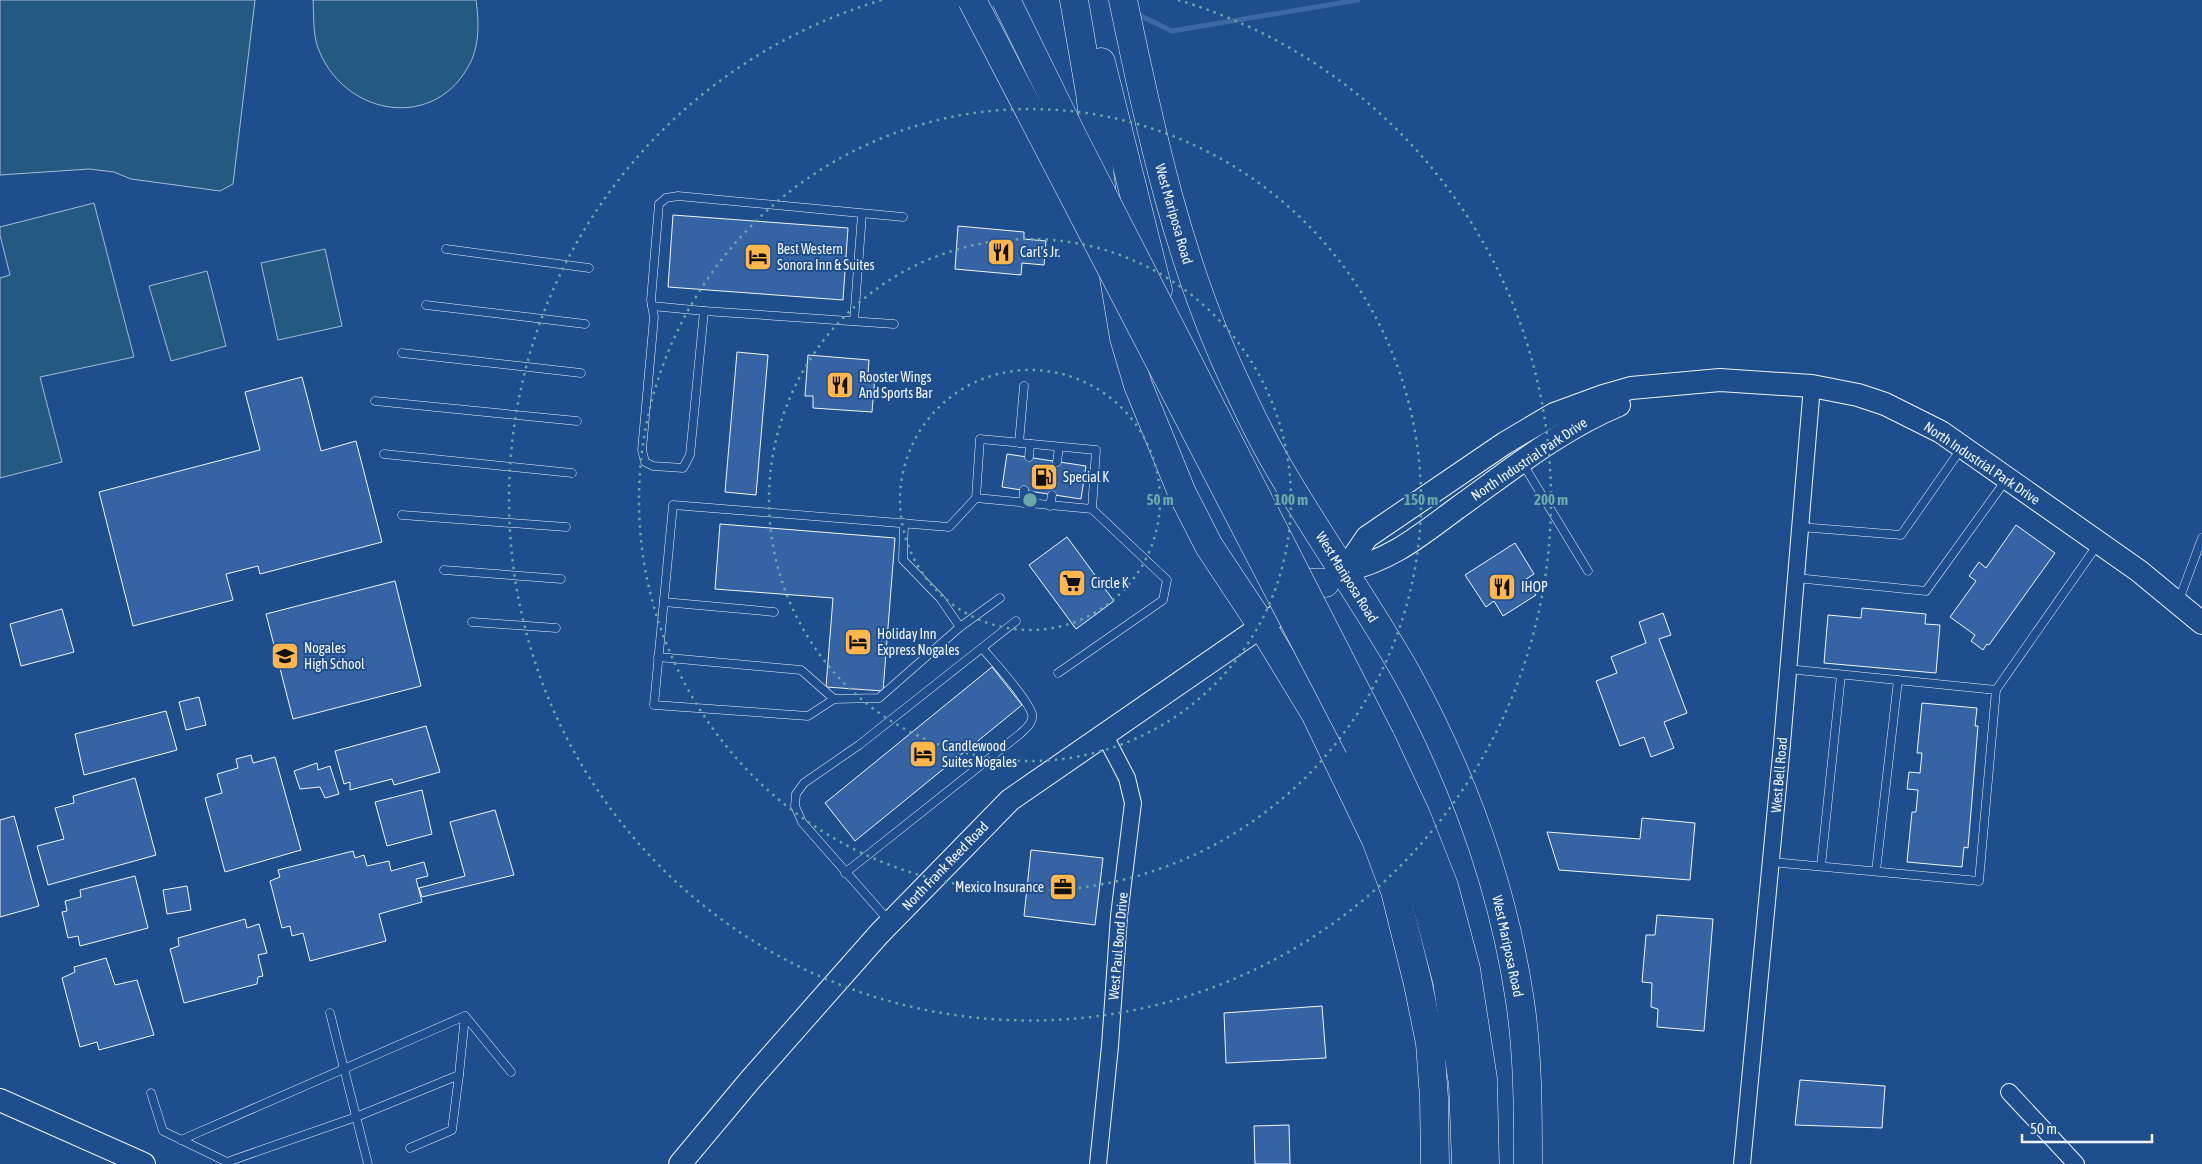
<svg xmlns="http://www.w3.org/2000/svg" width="2202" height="1164" font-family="'Asap Condensed',sans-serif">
	<rect width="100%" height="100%" fill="#1f4e8c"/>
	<!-- green -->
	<g fill="#245a82" stroke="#a8bbd7">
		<polygon points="0,0 255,0 233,184 220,191 131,179 114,172 89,169 0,175"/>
		<path d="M313 0H476C479 22 480 47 468 67 431 133 340 114 317 45 313 32 314 14 313 0Z"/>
		<polygon points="94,203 134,357 40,377 62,462 0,478 0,278 10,275 0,235 0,227"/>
		<polygon points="325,249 342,326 278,340 261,263"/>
		<polygon points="207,271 226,346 171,361 149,286"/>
	</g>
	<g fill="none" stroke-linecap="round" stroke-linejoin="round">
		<!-- stream -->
		<polyline stroke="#3b69a3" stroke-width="5" points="1139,15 1172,31 1358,0"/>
	</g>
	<!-- building -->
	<g fill="#3563a3" stroke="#f2f6ff">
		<polygon points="673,215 848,228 843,300 668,287"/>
		<polygon points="958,226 1024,232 1024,239 1046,241 1044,265 1022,263 1021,275 955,269"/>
		<polygon points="737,352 768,355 756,495 725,492"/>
		<polygon points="808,355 869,360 868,374 875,375 872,412 813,408 813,396 805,396"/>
		<polygon points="302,377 321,451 356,441 382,542 260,574 258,566 226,574 233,600 133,626 99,492 260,450 245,392"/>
		<polygon points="1007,454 1086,466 1081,499 1002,487"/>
		<polygon points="720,524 895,538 883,691 826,687 833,598 715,589"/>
		<polygon points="2016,525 2055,553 1989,645 1987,644 1983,650 1971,641 1975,635 1950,617 1976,581 1969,576 1979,562 1986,568"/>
		<polygon points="1067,537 1114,601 1076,629 1029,565"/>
		<polygon points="1515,543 1534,574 1526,579 1536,595 1503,616 1494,601 1486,607 1465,575"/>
		<polygon points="395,581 421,686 293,719 266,614"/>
		<polygon points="1862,608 1926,614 1925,624 1940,625 1936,673 1824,663 1828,615 1861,618"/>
		<polygon points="62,609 74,652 21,666 10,624"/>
		<polygon points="1663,613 1671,635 1659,639 1687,713 1664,722 1674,748 1651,757 1644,737 1620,746 1596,681 1617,673 1611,657 1646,643 1639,622"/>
		<polygon points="992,667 1022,705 855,841 825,803"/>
		<polygon points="199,697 206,725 186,730 179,702"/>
		<polygon points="1922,703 1977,708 1975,726 1978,726 1968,848 1964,847 1962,867 1907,862 1912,812 1916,812 1918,790 1907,789 1909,772 1920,773 1922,753 1917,753"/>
		<polygon points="166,711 177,750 84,775 75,734"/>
		<polygon points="426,726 440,772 394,785 392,779 350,790 350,782 344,784 335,751"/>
		<polygon points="251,755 253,763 275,757 301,850 225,872 205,798 222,793 217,774 238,768 236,759"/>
		<polygon points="317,763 318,770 330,766 339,794 325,798 320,787 300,789 294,771"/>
		<polygon points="135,778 156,855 48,885 37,846 64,839 55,808 74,803 73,796"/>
		<polygon points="422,790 432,834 387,846 375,802"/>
		<polygon points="495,810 514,875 422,897 419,888 465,876 450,822"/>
		<polygon points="14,816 39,906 0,917 0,820"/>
		<polygon points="1642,818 1695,823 1690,880 1559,870 1547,832 1640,839"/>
		<polygon points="1031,850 1103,858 1095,925 1024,916"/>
		<polygon points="353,851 355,858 364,855 367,866 389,861 391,871 424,862 428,876 416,879 422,902 379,914 386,941 310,961 303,933 292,936 290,926 282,928 270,881 280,877 278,870"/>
		<polygon points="135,876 148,928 80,946 78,936 68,938 62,912 67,911 65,901 81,897 80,890"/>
		<polygon points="187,886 191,910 167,914 163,890"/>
		<polygon points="1657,915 1713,919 1704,1031 1657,1027 1658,1009 1651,1007 1652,983 1642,982 1646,935 1655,935"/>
		<polygon points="245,919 247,928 259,924 267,953 258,955 263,976 258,977 257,984 184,1003 170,949 179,946 178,938"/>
		<polygon points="106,958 115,985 137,980 154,1035 99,1050 97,1042 80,1047 62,978 75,972 74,967"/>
		<polygon points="1322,1006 1326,1058 1226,1063 1224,1013"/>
		<polygon points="1800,1080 1885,1086 1882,1128 1795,1125"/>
		<polygon points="1289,1125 1290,1164 1255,1164 1254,1126"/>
	</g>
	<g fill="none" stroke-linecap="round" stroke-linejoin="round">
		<!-- lane casing -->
		<g stroke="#f2f6ff" stroke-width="9">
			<g id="lane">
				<polyline points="446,249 589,268"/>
				<polyline points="426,305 585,324"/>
				<polyline points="652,306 704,311"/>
				<polyline points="854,321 862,214"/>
				<polyline points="894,324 704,311 690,455 683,468 653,466 645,462 642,450 654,317 651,300 659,204 666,198 678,196 903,217"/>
				<polyline points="402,353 581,373"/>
				<polyline points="375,401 577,421"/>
				<polyline points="1019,443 1024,386"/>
				<polyline points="384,454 572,473"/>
				<polyline points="1029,457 1030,444"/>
				<polyline points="1057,462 1059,447"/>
				<polyline points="1523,464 1588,571"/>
				<polyline points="976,498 949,527 673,505 654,705 808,716 834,699 879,698 960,627 1000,598"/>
				<polyline points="1023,503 1024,490"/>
				<polyline points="1050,506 1052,495"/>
				<polyline points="402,515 566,527"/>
				<polyline points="904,523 903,560 940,598 960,627"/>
				<polyline points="1800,527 1901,535 1961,449"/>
				<polyline points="444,570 561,579"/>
				<polyline points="1796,578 1926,591 2006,480"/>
				<polyline points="2179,600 2202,538"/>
				<polyline points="664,602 774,612"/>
				<polyline points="472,622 556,628"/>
				<polyline points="658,657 801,670 834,699"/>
				<polyline points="1058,673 1163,600 1167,580 1092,509 1096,450 980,439 976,498 1092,509"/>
				<polyline points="1996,690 2098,544"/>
				<polyline points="1771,862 1979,881 1996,690 1788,669"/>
				<polyline points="1821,866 1841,675"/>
				<polyline points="1876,871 1898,680"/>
				<path d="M845 873 1020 734C1025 729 1034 723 1032 714 1027 698 994 662 982 648"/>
				<polyline points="889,921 802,822 795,806 796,794 804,783 859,745 1016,621"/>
				<polyline points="330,1013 368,1164"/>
				<polyline points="465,1016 511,1072"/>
				<polyline points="151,1093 163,1131 227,1162 356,1117 459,1075 452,1130 410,1148"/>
				<polyline points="181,1140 465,1016 459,1075"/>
			</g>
		</g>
		<!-- street casing -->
		<g stroke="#f2f6ff" stroke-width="18">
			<g id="street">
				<polyline points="2009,1092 2076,1164"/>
				<polyline points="1098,1164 1110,1046 1119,916 1133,803 1127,778 1104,734"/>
				<polyline points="1742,1164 1782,744 1812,386"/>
			</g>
		</g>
		<!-- secondary casing -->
		<g stroke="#f2f6ff" stroke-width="24">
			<g id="secondary">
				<path d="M1344 571C1391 560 1418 537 1456 509 1508 472 1559 430 1619 405"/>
				<polyline points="1329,580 1344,571 1367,537 1505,443 1554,414 1603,396 1631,388 1720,380 1812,386 1858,395 1885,404 1941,432 2139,571 2202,623"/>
				<polyline points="0,1100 144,1164"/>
				<polyline points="680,1164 751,1079 879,934 1010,800 1301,599"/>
			</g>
		</g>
		<!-- highway casing -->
		<g stroke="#f2f6ff" stroke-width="29">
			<g id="highway">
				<polyline points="1074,0 1090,93 1102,194"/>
				<path d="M1123 0C1151 133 1179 266 1239 390 1251 416 1264 443 1279 468 1320 539 1368 605 1408 676 1463 777 1503 887 1520 1001 1528 1055 1528 1110 1528 1164"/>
				<polyline points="1101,62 1158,290"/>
				<polyline points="1114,278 1124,338 1138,385 1182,493 1209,546 1262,626 1315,713 1376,840 1395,891 1418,984 1430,1043 1434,1098 1435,1164"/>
				<path d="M1284 569C1295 583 1309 583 1325 583"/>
				<polyline points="1380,738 1416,815 1444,886 1466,969 1483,1079 1485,1164"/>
				<polyline points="1359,746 1396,823 1424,894 1447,981 1463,1084 1466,1164"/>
			</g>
		</g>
		<!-- lane -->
		<use href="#lane" stroke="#1f4e8c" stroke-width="8"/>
		<!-- street -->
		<use href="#street" stroke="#1f4e8c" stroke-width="16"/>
		<!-- secondary -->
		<use href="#secondary" stroke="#1f4e8c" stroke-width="22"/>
		<!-- highway -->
		<use href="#highway" stroke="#1f4e8c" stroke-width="28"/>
		<!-- highway-bridge casing -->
		<g stroke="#f2f6ff" stroke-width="29" stroke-linecap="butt">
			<g id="highway-bridge">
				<polyline points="972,0 1359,746"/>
				<polyline points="1006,0 1073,137 1380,738"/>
			</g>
		</g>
		<!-- highway-bridge -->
		<use href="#highway-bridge" stroke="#1f4e8c" stroke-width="28"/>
	</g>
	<!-- distance rings -->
	<g fill="none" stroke="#6aa9a8" stroke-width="2.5" stroke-dasharray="2.5 5">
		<circle cx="1030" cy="500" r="130"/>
		<circle cx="1030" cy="500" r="261"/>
		<circle cx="1030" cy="500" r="391"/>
		<path d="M1178 0A521 521 0 1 1 882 0"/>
	</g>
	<!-- icons -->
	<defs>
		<g id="restaurant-square" transform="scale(1.4375)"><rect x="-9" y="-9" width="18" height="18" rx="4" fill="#ffb74d" stroke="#1f4e8c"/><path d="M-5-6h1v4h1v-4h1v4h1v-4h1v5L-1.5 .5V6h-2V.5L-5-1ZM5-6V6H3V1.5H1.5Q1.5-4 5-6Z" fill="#111"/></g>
		<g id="hotel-square" transform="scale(1.4375)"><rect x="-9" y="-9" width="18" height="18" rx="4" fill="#ffb74d" stroke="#1f4e8c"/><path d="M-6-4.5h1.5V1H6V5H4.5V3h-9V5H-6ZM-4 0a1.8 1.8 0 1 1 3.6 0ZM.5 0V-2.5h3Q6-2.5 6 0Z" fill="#111"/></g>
		<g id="fuel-square" transform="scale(1.4375)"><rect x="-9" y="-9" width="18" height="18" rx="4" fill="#ffb74d" stroke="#1f4e8c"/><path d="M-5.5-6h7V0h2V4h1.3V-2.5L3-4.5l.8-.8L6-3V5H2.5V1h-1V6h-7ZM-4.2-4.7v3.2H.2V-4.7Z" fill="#111"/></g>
		<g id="supermarket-square" transform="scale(1.4375)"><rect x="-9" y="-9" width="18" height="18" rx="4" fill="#ffb74d" stroke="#1f4e8c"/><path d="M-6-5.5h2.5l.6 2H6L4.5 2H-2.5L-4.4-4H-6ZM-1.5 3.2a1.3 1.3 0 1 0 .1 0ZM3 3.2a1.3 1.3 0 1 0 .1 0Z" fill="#111"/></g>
		<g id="school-square" transform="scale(1.4375)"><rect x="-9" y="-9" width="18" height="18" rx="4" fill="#ffb74d" stroke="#1f4e8c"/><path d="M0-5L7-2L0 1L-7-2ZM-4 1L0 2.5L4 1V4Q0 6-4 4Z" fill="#111"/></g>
		<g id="office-square" transform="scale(1.4375)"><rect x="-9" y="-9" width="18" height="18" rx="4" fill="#ffb74d" stroke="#1f4e8c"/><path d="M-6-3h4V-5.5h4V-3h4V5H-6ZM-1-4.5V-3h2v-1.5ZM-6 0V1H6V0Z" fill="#111"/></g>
	</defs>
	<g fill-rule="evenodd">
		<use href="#restaurant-square" x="1001" y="252"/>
		<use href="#hotel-square" x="758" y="257"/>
		<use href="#restaurant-square" x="840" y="385"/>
		<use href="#fuel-square" x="1044" y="477"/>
		<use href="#supermarket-square" x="1072" y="583"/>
		<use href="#restaurant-square" x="1502" y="587"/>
		<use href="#hotel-square" x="858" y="642"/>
		<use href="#school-square" x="285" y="656"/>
		<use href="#hotel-square" x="923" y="754"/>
		<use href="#office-square" x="1063" y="887"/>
	</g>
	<g text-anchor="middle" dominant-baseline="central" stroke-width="4" stroke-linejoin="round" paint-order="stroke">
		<!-- street labels -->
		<g font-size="14" fill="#f2f6ff" stroke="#1f4e8c">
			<text transform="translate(1174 214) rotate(74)">West Mariposa Road</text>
			<text transform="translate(1529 459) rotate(-34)">North Industrial Park Drive</text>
			<text transform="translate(1982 463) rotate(34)">North Industrial Park Drive</text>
			<text transform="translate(1347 577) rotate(58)">West Mariposa Road</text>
			<text transform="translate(1779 775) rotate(-85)">West Bell Road</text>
			<text transform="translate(945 866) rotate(-46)">North Frank Reed Road</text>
			<text transform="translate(1118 946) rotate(-85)">West Paul Bond Drive</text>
			<text transform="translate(1508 946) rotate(78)">West Mariposa Road</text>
		</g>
		<!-- poi labels -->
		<g font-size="14" fill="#f2f6ff" stroke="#1f4e8c" text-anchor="start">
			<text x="777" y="249">Best Western<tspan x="777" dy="16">Sonora Inn &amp; Suites</tspan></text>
			<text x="1020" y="252">Carl's Jr.</text>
			<text x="859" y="377">Rooster Wings<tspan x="859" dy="16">And Sports Bar</tspan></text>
			<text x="1063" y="477">Special K</text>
			<text x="1091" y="583">Circle K</text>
			<text x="1521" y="587">IHOP</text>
			<text x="877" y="634">Holiday Inn<tspan x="877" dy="16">Express Nogales</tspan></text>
			<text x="304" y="648">Nogales<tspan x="304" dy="16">High School</tspan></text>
			<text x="942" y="746">Candlewood<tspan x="942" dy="16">Suites Nogales</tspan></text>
			<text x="1044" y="887" text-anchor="end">Mexico Insurance</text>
		</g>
	</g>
	<circle cx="1030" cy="500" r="8" fill="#6aa9a8" stroke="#1f4e8c" stroke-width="2.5"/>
	<g font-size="15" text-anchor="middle" font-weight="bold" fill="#6aa9a8" stroke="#1f4e8c" stroke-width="4" stroke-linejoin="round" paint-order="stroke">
		<text x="1160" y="505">50 m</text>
		<text x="1291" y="505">100 m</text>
		<text x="1421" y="505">150 m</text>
		<text x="1551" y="505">200 m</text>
	</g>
	<!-- scale -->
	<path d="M2022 1134v8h130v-8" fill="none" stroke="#f2f6ff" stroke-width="2.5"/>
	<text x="2030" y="1134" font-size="15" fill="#f2f6ff" stroke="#1f4e8c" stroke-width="4" paint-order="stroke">50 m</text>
</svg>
